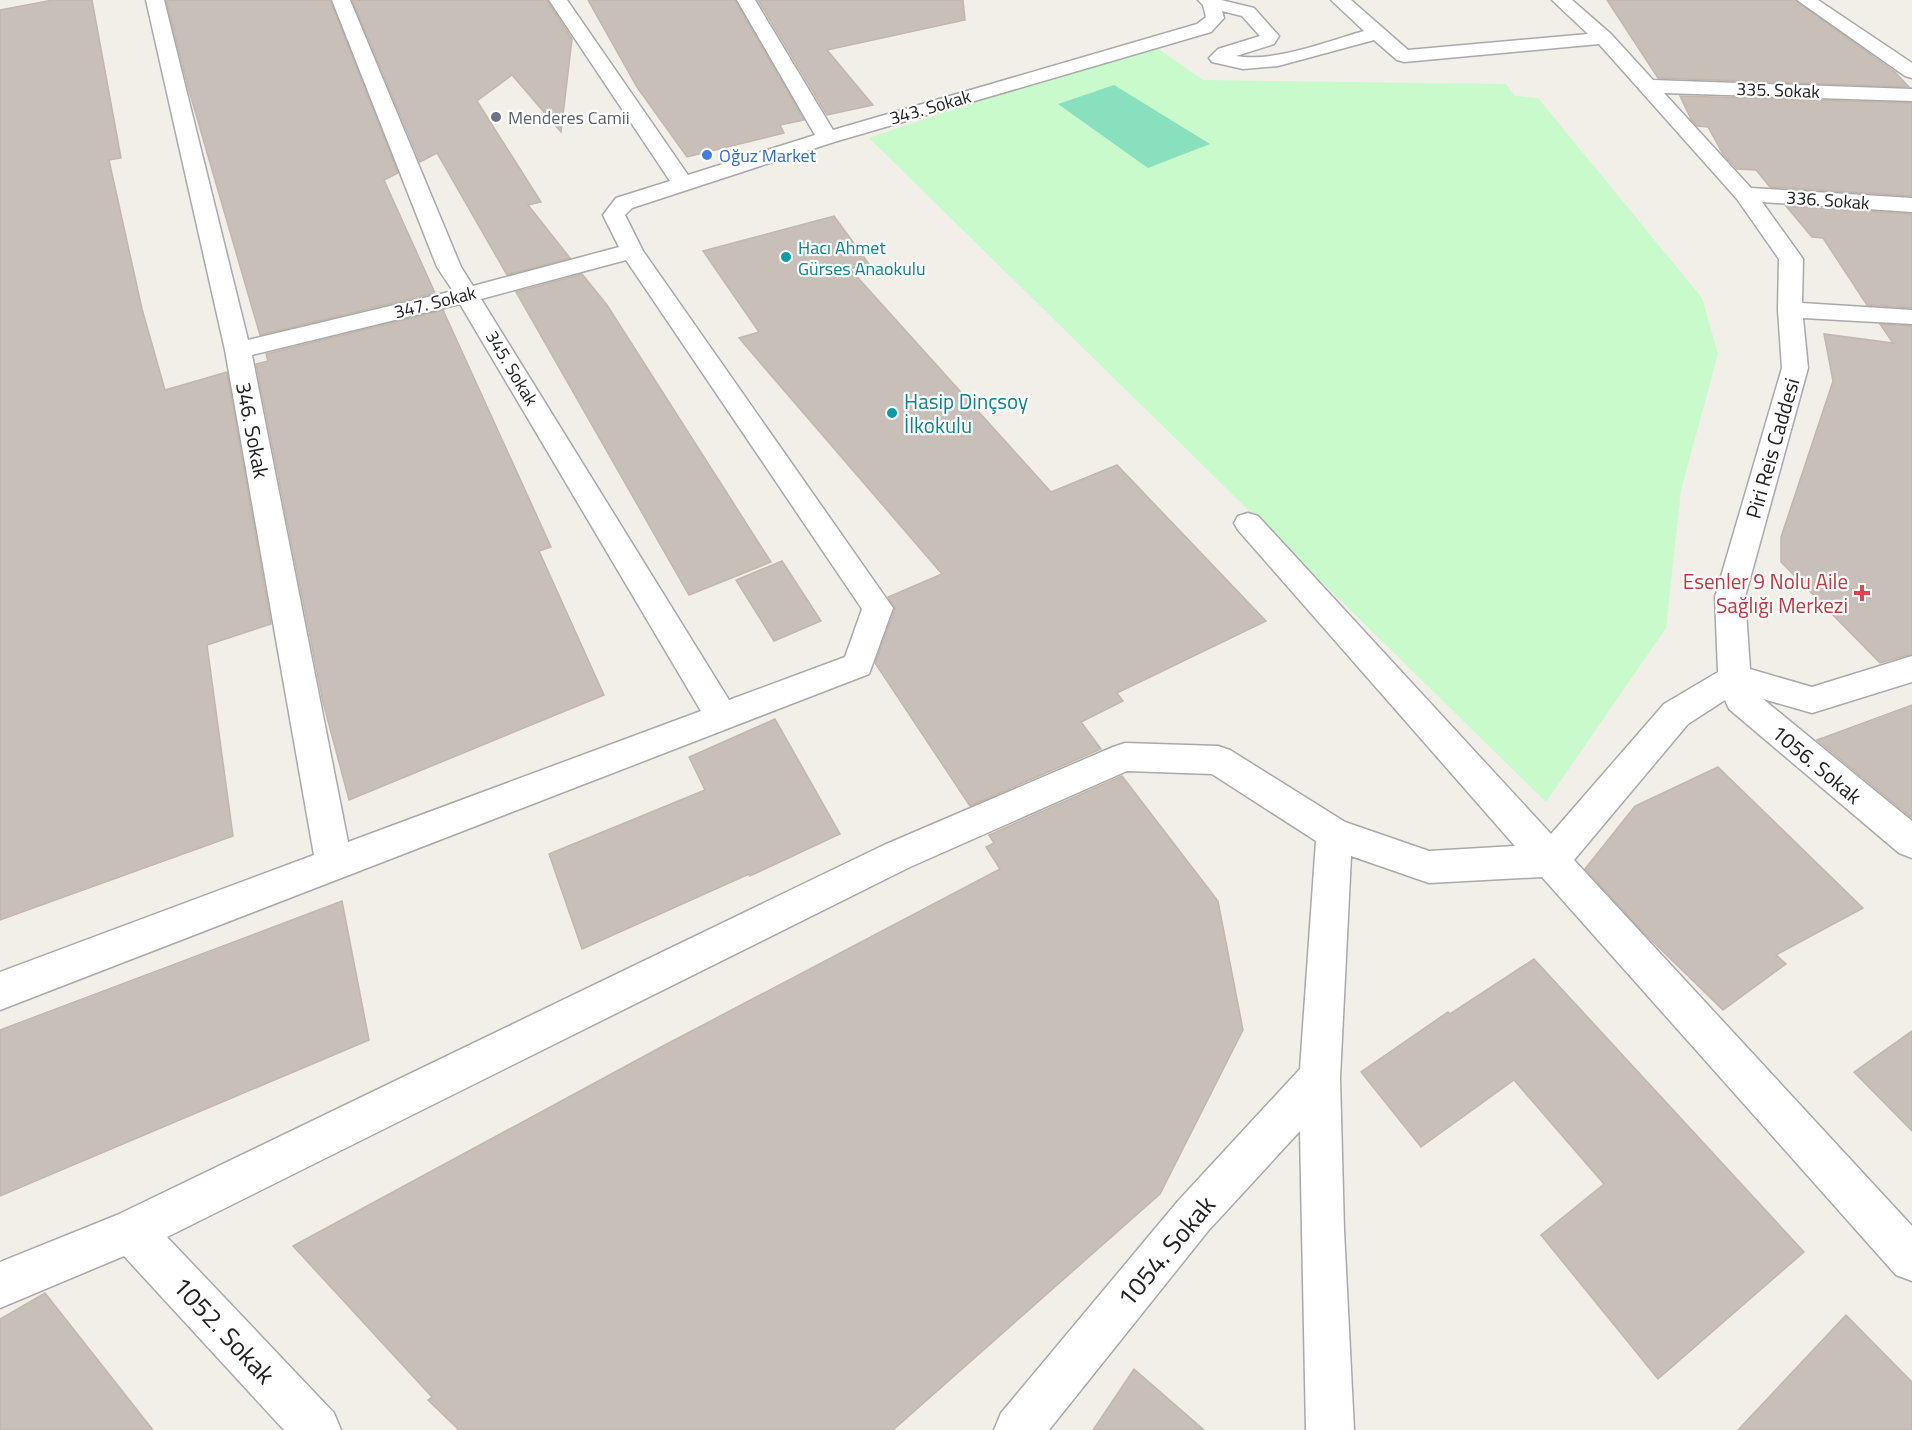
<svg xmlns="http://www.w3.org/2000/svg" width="1912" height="1430" font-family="'Titillium Web',sans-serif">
	<rect width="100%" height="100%" fill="#f2efe9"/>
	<!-- park -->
	<polygon fill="#c8facc" points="1150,43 1203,80 1506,84 1515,96 1538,98 1702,298 1718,354 1681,490 1666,628 1546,802 869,138"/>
	<!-- pitch -->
	<polygon fill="#88e0be" points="1114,85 1210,144 1148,168 1058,104"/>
	<!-- building -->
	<g fill="#c7bfb8" stroke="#c4b6ab" stroke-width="1.5">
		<polygon points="53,0 92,0 121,158 109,160 142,309 165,390 227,372 271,624 207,645 233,836 0,920 0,10"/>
		<polygon points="166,0 330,0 398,173 384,180 435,293 260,335 188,87"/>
		<polygon points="352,0 547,0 572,39 561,132 512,75 477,101 541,202 528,205 570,258 507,275 437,153 420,162"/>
		<polygon points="588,0 735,0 804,120 780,125 784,133 687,157 637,87"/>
		<polygon points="758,0 963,0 965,20 827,50 873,105 827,115"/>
		<polygon points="1607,0 1795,0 1895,72 1909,87 1658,78"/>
		<polygon points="1680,96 1912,103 1912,196 1770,187 1756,170 1737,169 1723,154 1708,127 1697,126 1691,119"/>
		<polygon points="1786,206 1912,214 1912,308 1867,305 1823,238 1812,237"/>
		<polygon points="834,216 869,264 850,269 1051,492 1117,465 1266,621 1117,693 1123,701 1081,722 1101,749 970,806 875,663 895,609 888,597 942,574 739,338 759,332 703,251"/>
		<polygon points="582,274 607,305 771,562 689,595 516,292"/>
		<polygon points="443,310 551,547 539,551 604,695 349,800 323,702 256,364 268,361 266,354"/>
		<polygon points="1880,324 1912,326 1912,654 1880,663 1781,562 1781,537 1833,381 1824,334 1893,343"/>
		<polygon points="782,561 821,621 774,641 736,580"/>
		<polygon points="1912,705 1912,818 1817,740"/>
		<polygon points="775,719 840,834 750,876 749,874 582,949 549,854 705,790 689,757"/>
		<polygon points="1718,767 1863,908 1776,955 1786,964 1723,1010 1643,932 1585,869 1635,806"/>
		<polygon points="1122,776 1218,901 1243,1030 1160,1194 893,1430 459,1430 428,1400 432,1397 293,1246 663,1046 1000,869 986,847 994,843 989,835"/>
		<polygon points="342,901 369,1040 0,1196 0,1030"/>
		<polygon points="1534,959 1804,1252 1658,1379 1541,1235 1604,1184 1514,1080 1421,1147 1361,1072 1448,1012 1450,1014"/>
		<polygon points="1912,1031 1912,1131 1854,1072"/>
		<polygon points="45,1293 153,1430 0,1430 0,1319"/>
		<polygon points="1846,1315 1912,1382 1912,1430 1738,1430"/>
		<polygon points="1134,1369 1204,1430 1093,1430"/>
	</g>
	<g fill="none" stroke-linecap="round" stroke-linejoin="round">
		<!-- minor casing -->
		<g stroke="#a9a9a9" stroke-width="3">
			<g id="minor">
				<path d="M146 0H164L248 340 453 291 437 267 332 0H350L461 267 473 286 619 247 603 215 616 198 670 181 549 0H567L688 175 815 135 737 0H755L833 130 1197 24 1206 17 1203 5 1198 0H1221L1254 8 1279 36 1274 44 1236 56C1273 63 1328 41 1364 31L1331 0H1351L1408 50 1588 34 1552 0H1572L1611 34 1653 80 1912 89V101L1664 93 1751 188 1912 198V212L1762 202 1803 259 1802 303 1912 310V324L1803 318 1808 368 1745 597 1750 669 1812 687 1912 656V682L1812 713 1763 699 1912 821V858L1899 853 1729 709 1725 700 1688 724 1574 860 1912 1226V1281L1896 1275 1542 877 1429 883 1351 856 1340 1078 1344 1230 1354 1430H1306L1300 1131 1208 1231 1049 1430H994L1001 1413 1178 1201 1300 1069 1316 841 1212 774 1127 771 910 867 167 1237 334 1413 341 1430H284L124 1256 0 1308V1262L117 1215 884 845 1113 747 1125 743 1218 746 1230 750 1345 822 1429 851 1515 846 1238 530 1234 523 1238 516 1248 513 1258 516 1551 834 1664 704 1718 672 1715 597 1782 368 1778 310 1779 259 1737 199 1599 44 1404 62 1397 60 1374 40 1278 66 1243 69 1212 62 1209 58 1218 49 1260 36 1242 16 1222 11 1224 18 1211 32 834 142 632 208 625 215 643 251 893 608 869 674 0 1010V972L314 855 225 350ZM626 260 862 609 845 657 729 700 481 299ZM460 304 701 711 348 842 252 355Z"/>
				<polygon points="1797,0 1818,0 1912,63 1912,78 1905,76"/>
			</g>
		</g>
		<!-- minor -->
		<use href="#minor" fill="#fff" fill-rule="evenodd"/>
	</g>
	<!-- markers -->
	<circle fill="#6b7280" stroke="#fff" stroke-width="2" cx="496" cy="117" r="6"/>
	<circle fill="#3f7fe0" stroke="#fff" stroke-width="2" cx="707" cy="155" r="6"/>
	<g fill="#0f9aa8" stroke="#fff" stroke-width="2">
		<circle cx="786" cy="257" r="6"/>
		<circle cx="892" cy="413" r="6"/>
	</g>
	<path fill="#e0444e" stroke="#fff" stroke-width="2" d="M1859 584h6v6h6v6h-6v6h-6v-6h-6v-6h6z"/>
	<g text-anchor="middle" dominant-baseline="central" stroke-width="4.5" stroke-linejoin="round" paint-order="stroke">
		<!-- far-street labels -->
		<g font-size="18" fill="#222" stroke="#fff">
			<text transform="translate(1778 90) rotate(2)">335. Sokak</text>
			<text transform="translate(930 107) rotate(-16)">343. Sokak</text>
			<text transform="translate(1828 200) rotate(4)">336. Sokak</text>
			<text transform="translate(435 302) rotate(-14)">347. Sokak</text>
			<text transform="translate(512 368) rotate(59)">345. Sokak</text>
		</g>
		<!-- far-worship labels -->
		<g font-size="18" fill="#5b616d" stroke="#fff" text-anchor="start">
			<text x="508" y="117">Menderes Camii</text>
		</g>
		<!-- far-shop labels -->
		<g font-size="18" fill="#366cbe" stroke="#fff" text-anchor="start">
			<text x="719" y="155">Oğuz Market</text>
		</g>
		<!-- far-culture labels -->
		<g font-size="18" fill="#0d838f" stroke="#fff" text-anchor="start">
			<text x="798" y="247">Hacı Ahmet<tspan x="798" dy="21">Gürses Anaokulu</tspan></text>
		</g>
		<!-- culture labels -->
		<g font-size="21" fill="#0d838f" stroke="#fff" text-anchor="start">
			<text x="904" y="401">Hasip Dinçsoy<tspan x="904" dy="24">İlkokulu</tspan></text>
		</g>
		<!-- street labels -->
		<g font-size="21" fill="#222" stroke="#fff">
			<text transform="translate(253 430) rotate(79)">346. Sokak</text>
			<text transform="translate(1772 448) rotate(-74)">Piri Reis Caddesi</text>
			<text transform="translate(1817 764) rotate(40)">1056. Sokak</text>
		</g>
		<!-- health labels -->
		<g font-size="21" fill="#be3a42" stroke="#fff" text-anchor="end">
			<text x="1848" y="581">Esenler 9 Nolu Aile<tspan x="1848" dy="24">Sağlığı Merkezi</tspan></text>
		</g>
		<!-- near-street labels -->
		<g font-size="26" fill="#222" stroke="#fff">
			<text transform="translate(1166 1251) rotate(-50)">1054. Sokak</text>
			<text transform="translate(224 1330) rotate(47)">1052. Sokak</text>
		</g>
	</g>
</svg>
